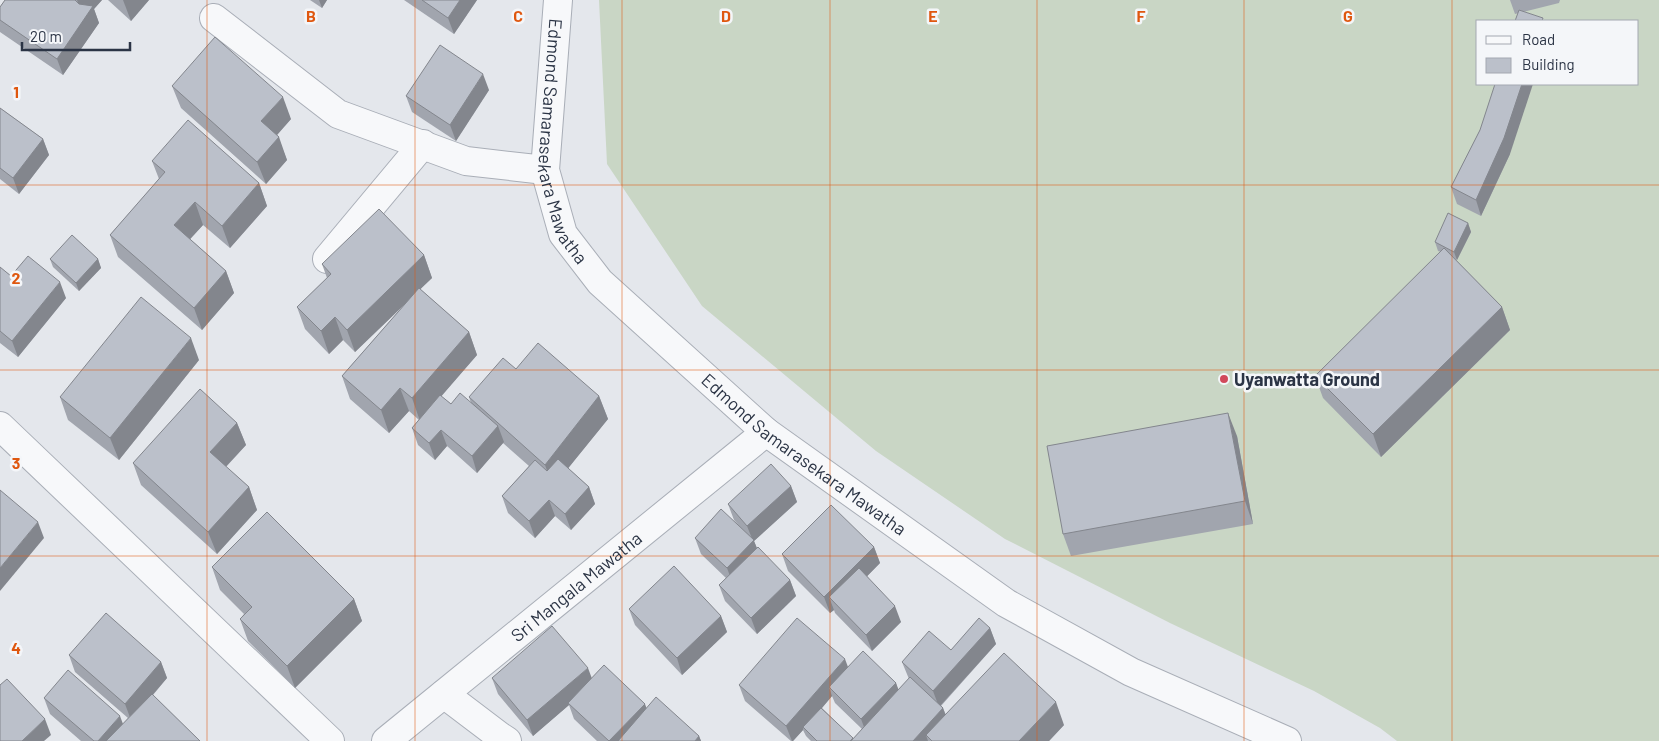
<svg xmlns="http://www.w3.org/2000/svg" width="1659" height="741" font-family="Barlow,sans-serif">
	<rect width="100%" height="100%" fill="#e4e7ec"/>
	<!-- pitch -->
	<path fill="#c9d6c5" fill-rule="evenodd" d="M599 0H1659V741H1397L1380 728 1314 691 1170 623 1005 539 876 451 702 306 607 164ZM1478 21H1638V84H1478Z"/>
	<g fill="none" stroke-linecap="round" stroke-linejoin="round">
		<!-- minor casing -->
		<g stroke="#a9aeb7" stroke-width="30">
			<g id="minor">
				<path id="s1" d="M558 0 545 170 563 234 600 282 766 432 1006 603 1131 672 1287 741"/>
				<polyline points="214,18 338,114 466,161 545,170"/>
				<polyline points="327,259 423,144"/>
				<polyline points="0,426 330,741"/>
				<polyline points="444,694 498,735 507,741"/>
				<path id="s2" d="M386 741 766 432"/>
			</g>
		</g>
		<!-- minor -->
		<use href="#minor" stroke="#f7f8fa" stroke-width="28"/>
	</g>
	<!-- wall -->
	<g fill="#a1a5ae" fill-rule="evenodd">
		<polygon points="5,0 102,0 94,9 99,23 63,75 0,32 0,7"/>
		<polygon points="108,0 149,0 131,21"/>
		<polygon points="310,0 327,0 322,8"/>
		<polygon points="404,0 477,0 454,34"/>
		<polygon points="1510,0 1560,0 1559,3 1515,14"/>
		<polygon points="172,86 291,119 277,135 287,160 266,184 181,108"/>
		<polygon points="489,90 456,141 412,112 406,96"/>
		<polygon points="0,108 43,139 49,155 19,194 0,179"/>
		<polygon points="1480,130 1510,154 1481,216 1457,204 1451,187"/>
		<polygon points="152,161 259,183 267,206 230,248 203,225 190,239 226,271 234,293 202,330 118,257 110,235 159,179"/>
		<polygon points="1468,223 1471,232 1457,260 1455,259 1502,307 1510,330 1381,457 1323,398 1315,376 1441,252 1438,251 1435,242"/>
		<polygon points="424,255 432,278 420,289 469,332 477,355 441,396 451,404 471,403 469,397 516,369 599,396 608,419 568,468 589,487 595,504 571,530 555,516 535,538 508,513 502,496 529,466 503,443 477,473 447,446 435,460 418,445 412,428 419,420 409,411 389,433 350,399 342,376 405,304 355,352 343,340 329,354 305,329 297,307 327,278 322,264"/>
		<polygon points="50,259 98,259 101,268 79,291 53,267"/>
		<polygon points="0,267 11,276 66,298 18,357 0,343"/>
		<polygon points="199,360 119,460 68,420 60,397"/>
		<polygon points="237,423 246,445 226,467 249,487 257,510 217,554 141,485 133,463"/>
		<polygon points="1237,436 1253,524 1071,556 1063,534"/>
		<polygon points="791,486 797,502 754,541 757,548 790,580 796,596 757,634 725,601 719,585 726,578 701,554 695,538 741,528 734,520 728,504"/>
		<polygon points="874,547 880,563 867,576 901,622 872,651 835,613 834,610 830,613 788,571 782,554"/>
		<polygon points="212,567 354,599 362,621 295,688 248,641 240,619 244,614 220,590"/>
		<polygon points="629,609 721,616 727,632 682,675 635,625"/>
		<path d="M990 628 996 644 941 706 943 708 946 715 1064 725 1049 741H811L806 736 803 730 793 741H791L745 701 739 685 848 667 896 683 898 690 909 679 902 662 951 650ZM832 696 835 703 862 729 853 739 822 708Z"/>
		<polygon points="69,655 161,662 167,678 153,695 200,741 81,741 50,714 44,698 123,724 128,718 75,672"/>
		<polygon points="492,678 592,679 699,736 701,741 597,741 574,719 569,705 533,736 498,694"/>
	</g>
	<!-- shaded-wall -->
	<g fill="#83868d">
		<polygon points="77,0 102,0 94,9 99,23 63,75 57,59 84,19"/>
		<polygon points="123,0 149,0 131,21"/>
		<polygon points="319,0 327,0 322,8"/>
		<polygon points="460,0 477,0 454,34 448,18"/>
		<polygon points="483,74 489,90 456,141 450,125"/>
		<polygon points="1522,84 1533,84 1510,154 1481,216 1476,200"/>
		<polygon points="283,97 291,119 269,144 261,121"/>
		<polygon points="279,137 287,160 266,184 257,162"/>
		<polygon points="43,139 49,155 19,194 13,178"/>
		<polygon points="259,183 267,206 230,248 222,226"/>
		<polygon points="195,202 203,225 182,248 174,225"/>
		<polygon points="1468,223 1471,232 1457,260 1454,252"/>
		<polygon points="424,255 432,278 355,352 347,330"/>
		<polygon points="98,259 101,268 79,291 76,283"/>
		<polygon points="226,271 234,293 202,330 194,308"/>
		<polygon points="60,282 66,298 18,357 12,341"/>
		<polygon points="1502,307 1510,330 1381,457 1373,434"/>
		<polygon points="335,317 343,340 329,354 321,331"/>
		<polygon points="469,332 477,355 420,421 412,398"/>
		<polygon points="191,338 199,360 119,460 110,438"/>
		<polygon points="400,388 409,411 389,433 381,410"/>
		<polygon points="599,396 608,419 553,487 545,465"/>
		<polygon points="1228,413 1237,436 1253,524 1245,501"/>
		<polygon points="237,423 246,445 218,475 210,452"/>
		<polygon points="498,426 504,442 477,473 472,456"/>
		<polygon points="441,430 447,446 435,460 429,443"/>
		<polygon points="791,486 797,502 754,541 760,556 733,584 727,568 753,541 747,526"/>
		<polygon points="249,487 257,510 217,554 208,532"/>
		<polygon points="589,487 595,504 571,530 565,514"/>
		<polygon points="549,500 555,516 535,538 529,521"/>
		<polygon points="38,522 44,538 0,591 0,568"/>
		<polygon points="874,547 880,563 838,606 829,597 834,610 830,613 824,597"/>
		<polygon points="790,580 796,596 757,634 751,618"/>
		<polygon points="354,599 362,621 295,688 287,666"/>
		<polygon points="895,606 901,622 872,651 866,635"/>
		<polygon points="721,616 727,632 682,675 677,658"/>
		<polygon points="990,628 996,644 939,707 933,691"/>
		<polygon points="845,659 851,675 829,687 832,696 804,729 803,727 803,730 793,741 792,741 786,726"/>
		<polygon points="161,662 167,678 131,720 125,704"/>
		<polygon points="588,668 594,684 568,703 569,705 533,736 527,720"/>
		<polygon points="896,683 902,699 867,735 861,719"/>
		<polygon points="1056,702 1064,725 1049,741 1019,741"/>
		<polygon points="645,704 651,720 631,741 609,741"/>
		<polygon points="943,708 949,725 926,735 928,741 913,741"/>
		<polygon points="120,716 126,732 118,741 98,741"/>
		<polygon points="45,719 51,735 44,741 22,741"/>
		<polygon points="699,736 701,741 695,741"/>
	</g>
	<!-- building -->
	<g fill="#bbc0ca" stroke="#83868d">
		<polygon points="5,0 75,0 79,4 93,6 57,59 0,20 0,7"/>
		<polygon points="422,0 460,0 448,18"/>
		<polygon points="1519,10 1543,18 1542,21 1515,21"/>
		<polygon points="215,37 283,97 261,121 279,137 257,162 172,86"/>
		<polygon points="440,45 483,74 450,125 406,96"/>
		<polygon points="1495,84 1522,84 1504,138 1476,200 1451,187 1480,130"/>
		<polygon points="0,108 43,139 13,178 0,168"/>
		<polygon points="188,120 259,183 222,226 195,202 174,225 226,271 194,308 110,235 165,172 152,161"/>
		<polygon points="379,209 424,255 347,330 335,317 321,331 297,307 331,274 322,264"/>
		<polygon points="1448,213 1468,223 1454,252 1435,242"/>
		<polygon points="72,235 98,259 76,283 50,259"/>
		<polygon points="1444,248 1502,307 1373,434 1315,376"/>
		<polygon points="28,256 60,282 12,341 0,331 0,267 11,276"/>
		<polygon points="419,288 469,332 412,398 400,388 381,410 342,376"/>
		<polygon points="141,297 191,338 110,438 60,397"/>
		<polygon points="538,343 599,396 545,465 469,397 503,358 516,369"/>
		<polygon points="200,389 237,423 210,452 249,487 208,532 133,463"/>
		<polygon points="460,393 498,426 472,456 441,430 429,443 412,428 440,395 451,404"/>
		<polygon points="1228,413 1245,501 1063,534 1047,446"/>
		<polygon points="558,459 589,487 565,514 549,500 529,521 502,496 535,460 547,471"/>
		<polygon points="771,464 791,486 747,526 728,504"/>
		<polygon points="0,490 38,522 0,568"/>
		<polygon points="831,505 874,547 824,597 782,554"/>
		<polygon points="721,509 754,540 727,568 695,538"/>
		<polygon points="267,512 354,599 287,666 240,619 252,607 212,567"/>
		<polygon points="758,547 790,580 751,618 719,585"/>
		<polygon points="674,566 721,616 677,658 629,609"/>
		<polygon points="859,568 895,606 866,635 829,597"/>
		<polygon points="106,613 161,662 125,704 69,655"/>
		<polygon points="797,618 845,659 786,726 739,685"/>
		<polygon points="979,618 990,628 933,691 902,662 929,631 951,650"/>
		<polygon points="552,626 588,668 527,720 492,678"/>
		<polygon points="863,651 896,683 861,719 829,687"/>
		<polygon points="1004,653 1056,702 1019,741 932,741 926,735"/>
		<polygon points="604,665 645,704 609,741 568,703"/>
		<polygon points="68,670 120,716 98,741 94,741 44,698"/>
		<polygon points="910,677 943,708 913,741 851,741"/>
		<polygon points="7,679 45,719 22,741 0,741 0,685"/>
		<polygon points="152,694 200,741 106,741"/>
		<polygon points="656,697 699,736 695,741 618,741"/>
		<polygon points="821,708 853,738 850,741 817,741 803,727"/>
	</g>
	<!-- grid -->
	<path fill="none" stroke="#df570f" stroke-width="1" stroke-opacity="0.55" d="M207 0V741M415 0V741M622 0V741M830 0V741M1037 0V741M1244 0V741M1452 0V741M0 185H1659M0 370H1659M0 556H1659"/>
	<!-- markers -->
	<circle fill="#d1495b" stroke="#f4f6f9" stroke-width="2" cx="1224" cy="379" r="5"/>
	<g text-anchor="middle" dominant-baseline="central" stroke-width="5" stroke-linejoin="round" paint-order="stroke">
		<!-- street labels -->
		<g font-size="18" fill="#2b3445" stroke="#f4f6f9">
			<text stroke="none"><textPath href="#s1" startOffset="145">Edmond Samarasekara Mawatha</textPath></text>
			<text stroke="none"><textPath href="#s1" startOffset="565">Edmond Samarasekara Mawatha</textPath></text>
			<text stroke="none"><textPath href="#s2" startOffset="245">Sri Mangala Mawatha</textPath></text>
		</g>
		<!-- poi labels -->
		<g font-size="18" font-weight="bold" fill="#2b3445" stroke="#f4f6f9" text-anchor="start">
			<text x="1234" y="379">Uyanwatta Ground</text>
		</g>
	</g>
	<g font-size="16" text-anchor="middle" font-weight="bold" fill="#df570f" stroke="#f4f6f9" stroke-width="5" stroke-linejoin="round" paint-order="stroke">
		<text x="311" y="22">B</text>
		<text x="518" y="22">C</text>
		<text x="726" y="22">D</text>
		<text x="933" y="22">E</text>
		<text x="1141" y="22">F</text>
		<text x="1348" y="22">G</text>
		<text x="16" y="98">1</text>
		<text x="16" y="284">2</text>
		<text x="16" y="469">3</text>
		<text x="16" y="654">4</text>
	</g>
	<!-- legend -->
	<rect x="1476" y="20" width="162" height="65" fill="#f4f6f9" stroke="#a4a8b1"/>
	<rect x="1486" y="36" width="25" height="8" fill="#f7f8fa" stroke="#a4a8b1"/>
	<text x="1522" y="45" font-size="15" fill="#2b3445">Road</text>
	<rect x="1486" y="58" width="25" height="15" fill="#bbc0ca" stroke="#a4a8b1"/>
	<text x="1522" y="70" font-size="15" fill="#2b3445">Building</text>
	<!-- scale -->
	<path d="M22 42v8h108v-8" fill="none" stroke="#2b3445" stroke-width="2.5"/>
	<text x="30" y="42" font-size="15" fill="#2b3445" stroke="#f4f6f9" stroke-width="4" paint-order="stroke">20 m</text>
</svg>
